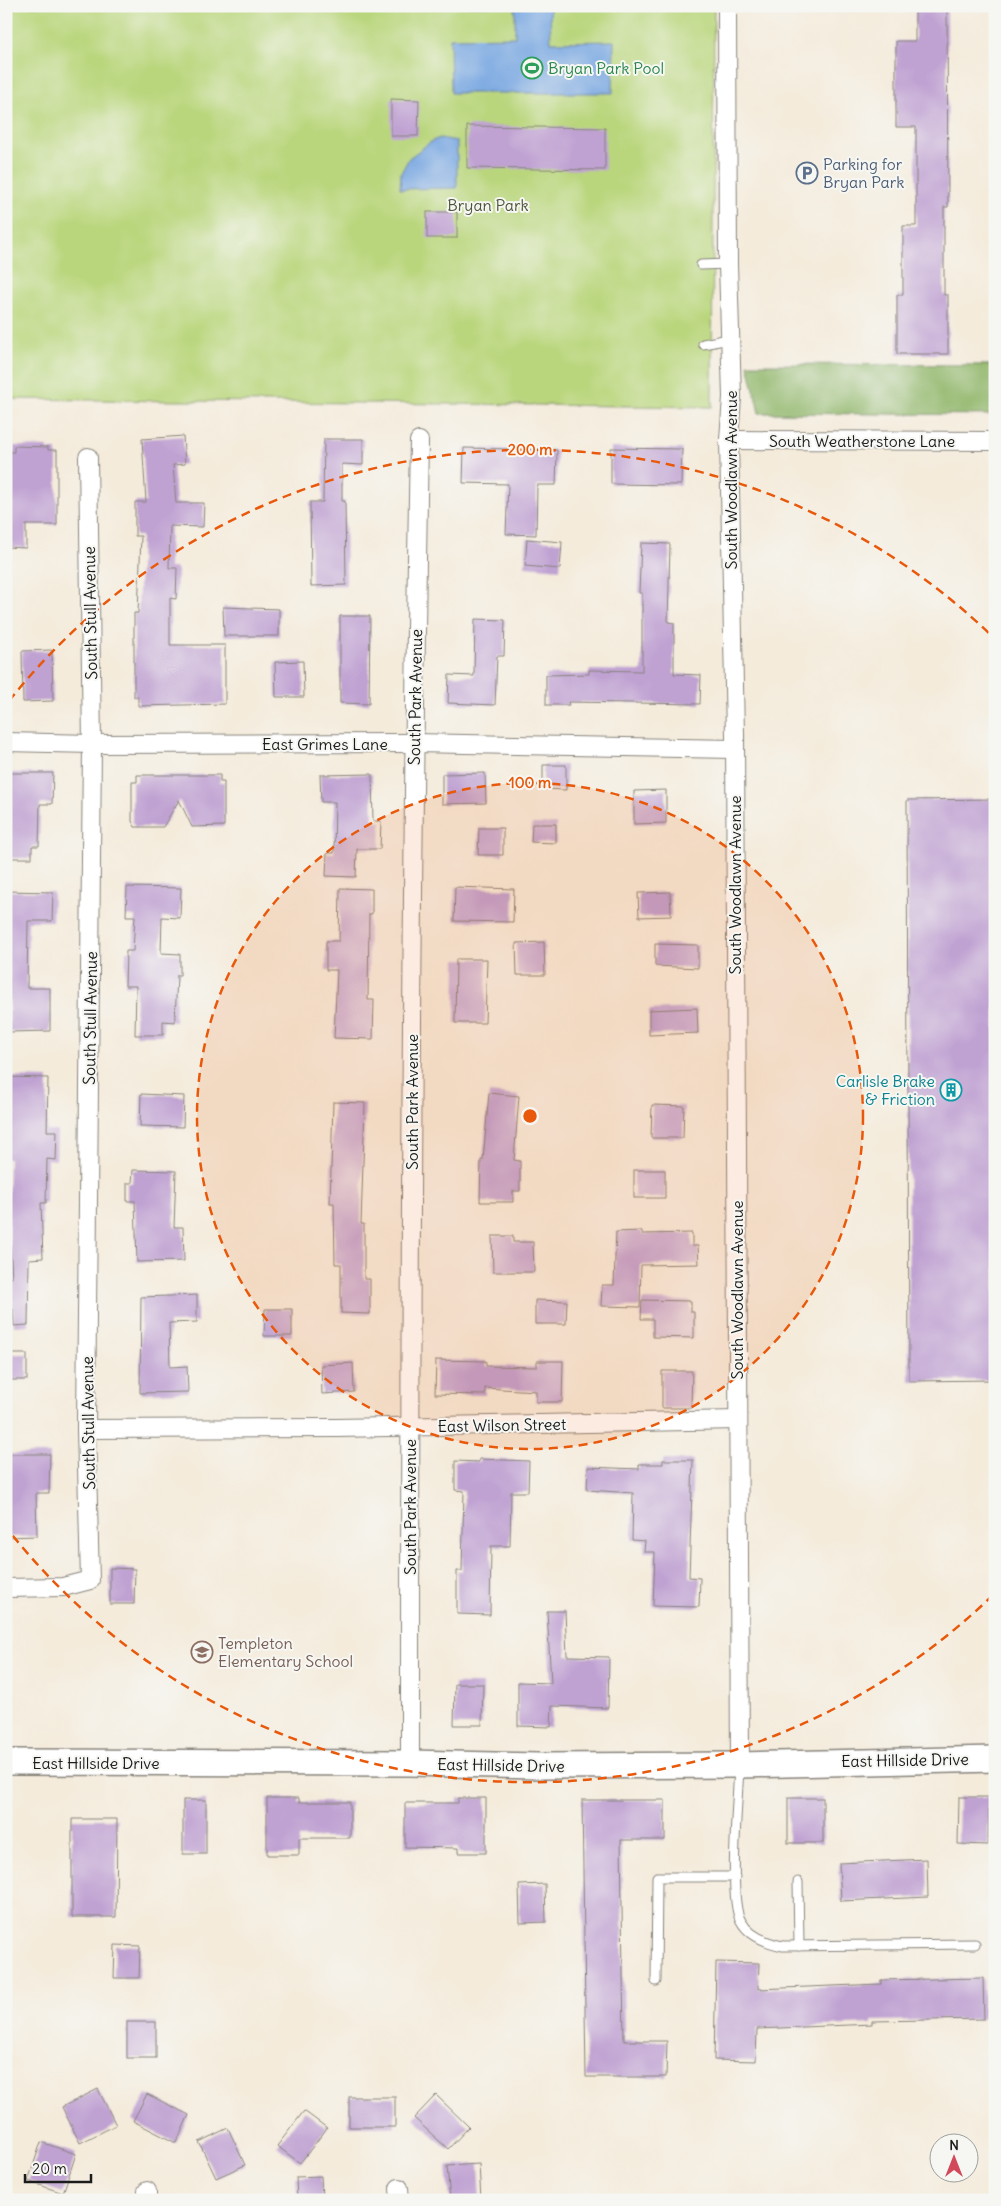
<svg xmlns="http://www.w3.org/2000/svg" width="1001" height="2206" font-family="Delius,sans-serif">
	<rect width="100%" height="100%" fill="#f6f6f2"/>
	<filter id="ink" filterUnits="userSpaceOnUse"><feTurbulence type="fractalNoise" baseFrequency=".02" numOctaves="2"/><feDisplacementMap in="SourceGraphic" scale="10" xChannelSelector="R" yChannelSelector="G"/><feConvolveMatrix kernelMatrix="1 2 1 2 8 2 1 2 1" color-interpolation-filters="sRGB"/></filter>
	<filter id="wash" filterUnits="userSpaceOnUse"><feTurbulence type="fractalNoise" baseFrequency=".0096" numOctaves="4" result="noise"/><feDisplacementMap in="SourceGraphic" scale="20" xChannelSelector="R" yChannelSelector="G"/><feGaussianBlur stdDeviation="1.12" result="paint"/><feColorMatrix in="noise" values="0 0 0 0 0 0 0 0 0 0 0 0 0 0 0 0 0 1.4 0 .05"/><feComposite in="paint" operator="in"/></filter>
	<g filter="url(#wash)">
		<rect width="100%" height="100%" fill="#f4ebdb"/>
		<!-- green -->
		<polygon fill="#b9d67c" stroke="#6a794c" points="6,6 714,6 712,407 6,399"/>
		<!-- forest -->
		<polygon fill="#92b76c" stroke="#576a44" points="748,364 995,365 995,415 759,413"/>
		<!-- water -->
		<g fill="#77a6e1" stroke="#4a617e">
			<polygon points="515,6 550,6 551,42 614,41 613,93 451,93 450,38 515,37"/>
			<polygon points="440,138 457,141 457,188 400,189 401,173 409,158 432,141"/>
		</g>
		<g id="blocks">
			<!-- building -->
			<g fill="#bfa1d2">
				<polygon points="915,6 947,6 948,207 944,207 944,295 948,295 948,354 897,354 897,295 903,295 903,226 916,226 916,127 896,127 896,41 915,41"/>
				<polygon points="391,99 419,100 418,136 391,136"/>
				<polygon points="467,126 605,128 605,170 467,168"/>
				<rect x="427" y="212" width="30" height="26"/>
				<polygon points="183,436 185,464 173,465 176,503 204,503 203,527 170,526 169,568 177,568 176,599 170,598 170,645 225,645 225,704 138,706 138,697 134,697 134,613 138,613 141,536 135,536 135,502 146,502 142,439"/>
				<polygon points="324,439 363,439 363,465 342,464 342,501 345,501 346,585 311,586 310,502 323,502"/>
				<polygon points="14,446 48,447 48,450 57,450 57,525 26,525 26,548 6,547 6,452 14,452"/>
				<polygon points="464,448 557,450 556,485 537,485 536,535 506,534 508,484 463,483"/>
				<polygon points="611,448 682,449 681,485 611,484"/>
				<polygon points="527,539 562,542 560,569 525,566"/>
				<polygon points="641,543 670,544 668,622 674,623 674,674 701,675 700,704 568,702 569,705 546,705 546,675 589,674 589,670 642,671 642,593 639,593"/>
				<polygon points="223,607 279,609 279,636 224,636"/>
				<polygon points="340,616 370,616 369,704 340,703"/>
				<polygon points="475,619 505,620 504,656 497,656 495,705 448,703 449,675 474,676"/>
				<polygon points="52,650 53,701 23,702 22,651"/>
				<polygon points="303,661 304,697 276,697 275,662"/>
				<polygon points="543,765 566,765 566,790 543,789"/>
				<polygon points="6,773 53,773 52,804 40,804 39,846 32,846 32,858 6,858"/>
				<polygon points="485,773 486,803 442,804 442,774"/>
				<polygon points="372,774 373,821 381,821 380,849 357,849 356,877 326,876 327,853 334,853 335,802 321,802 320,775"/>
				<polygon points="137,775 220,775 220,782 224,782 224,826 192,827 179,800 163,827 135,827 132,821 132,782 137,782"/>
				<polygon points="666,790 666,823 634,824 634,791"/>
				<polygon points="995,799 995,1380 909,1381 907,800"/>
				<polygon points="532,824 556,824 556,843 531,842"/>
				<polygon points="479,828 503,828 503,855 478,855"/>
				<polygon points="127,887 181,888 180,918 162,917 161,953 180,954 180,975 177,975 175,1022 163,1021 163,1035 135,1035 136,986 125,986 126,951 133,951 135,916 126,916"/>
				<polygon points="455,887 514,889 513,922 454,921"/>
				<polygon points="340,888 372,889 372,914 369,914 368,1000 374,1000 373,1039 334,1038 337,970 326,970 326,941 339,941"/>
				<polygon points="6,891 53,892 52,921 28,921 27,988 50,988 50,1031 9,1032 9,974 6,974"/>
				<polygon points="670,892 671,916 639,917 638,893"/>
				<polygon points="544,942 545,975 517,975 516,943"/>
				<polygon points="655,944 698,945 698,968 655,966"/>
				<polygon points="456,959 487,959 485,1023 455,1023"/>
				<polygon points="697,1008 698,1033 649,1035 649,1010"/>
				<polygon points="6,1077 48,1078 47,1131 57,1131 56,1160 47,1159 46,1203 41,1203 43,1258 29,1259 28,1325 14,1326 13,1309 6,1309 6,1278 12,1278 8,1209 9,1159 6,1159"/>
				<polygon points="489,1093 519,1096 514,1160 520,1161 520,1191 513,1191 513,1202 480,1202 481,1160 483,1160"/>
				<polygon points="141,1094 184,1096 183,1127 140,1126"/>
				<polygon points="333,1102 365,1103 361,1224 364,1224 364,1279 370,1279 370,1314 341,1313 341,1264 335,1264 334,1203 330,1203"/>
				<polygon points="652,1105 684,1106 683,1138 651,1138"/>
				<polygon points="133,1170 176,1171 174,1227 183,1227 184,1261 137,1262 135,1201 127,1201 127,1183 132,1183"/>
				<rect x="634" y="1170" width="31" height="28"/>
				<polygon points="642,1231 642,1234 692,1233 692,1246 698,1246 699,1264 641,1265 640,1307 601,1306 602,1285 614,1285 616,1232"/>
				<polygon points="492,1236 513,1236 513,1242 533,1242 534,1272 493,1272"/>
				<polygon points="197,1295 197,1322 169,1323 170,1367 187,1366 188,1392 140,1393 141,1297"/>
				<polygon points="535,1300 567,1301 566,1324 535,1324"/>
				<polygon points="642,1300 691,1301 691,1312 694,1312 694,1338 653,1337 653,1319 641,1319"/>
				<polygon points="265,1309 292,1309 292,1336 264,1336"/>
				<rect x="6" y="1354" width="21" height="26"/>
				<polygon points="436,1360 486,1361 486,1366 537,1367 537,1361 563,1361 562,1402 536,1402 536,1391 485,1388 485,1395 435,1394"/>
				<polygon points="353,1363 354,1392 322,1394 321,1365"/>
				<polygon points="662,1371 692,1371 691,1408 662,1408"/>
				<polygon points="6,1454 50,1454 49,1493 36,1493 37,1536 6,1537"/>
				<polygon points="479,1459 529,1461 528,1492 511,1492 510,1546 491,1546 490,1615 457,1614 457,1571 462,1571 464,1491 455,1490 455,1461 479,1462"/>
				<polygon points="663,1460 693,1460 689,1577 700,1578 699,1607 653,1606 655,1552 644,1552 645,1541 632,1540 633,1493 587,1490 588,1467 639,1469 639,1464 663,1464"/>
				<polygon points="110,1568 135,1569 134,1604 110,1604"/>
				<polygon points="547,1611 565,1611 567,1656 609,1657 608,1708 552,1706 551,1727 518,1726 518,1682 551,1683"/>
				<polygon points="455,1684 483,1684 482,1725 454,1725"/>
				<polygon points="959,1797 989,1797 988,1845 958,1844"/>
				<polygon points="267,1798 299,1798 299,1802 350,1802 350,1838 299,1838 299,1855 267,1855"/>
				<polygon points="458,1798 486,1798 486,1853 458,1853 458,1848 405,1847 405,1803 458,1803"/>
				<rect x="788" y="1798" width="35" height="45"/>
				<rect x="183" y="1800" width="23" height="54"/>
				<polygon points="582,1800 665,1800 665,1840 621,1840 624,2041 667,2041 666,2077 586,2077"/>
				<polygon points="72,1819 117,1819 116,1917 72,1917"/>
				<polygon points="927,1859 928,1897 841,1901 839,1863"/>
				<polygon points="545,1884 546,1922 520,1923 519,1885"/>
				<polygon points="115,1945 140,1946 139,1978 114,1978"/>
				<polygon points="716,1962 759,1963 758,1989 881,1984 881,1980 983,1978 984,2019 872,2021 872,2024 757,2029 756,2061 714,2060"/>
				<rect x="127" y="2022" width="29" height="36"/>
				<polygon points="98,2089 116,2125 80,2143 62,2107"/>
				<polygon points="147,2094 189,2115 176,2143 133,2121"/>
				<polygon points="436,2095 469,2127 448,2149 414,2118"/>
				<rect x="349" y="2097" width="46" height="30"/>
				<polygon points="304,2111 327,2128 300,2163 277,2146"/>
				<polygon points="228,2128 245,2165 216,2178 199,2142"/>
				<polygon points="41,2142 76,2154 63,2193 28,2181"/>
				<polygon points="479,2164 481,2200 450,2200 447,2166"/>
				<polygon points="321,2176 322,2200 297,2200 296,2177"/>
			</g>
		</g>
	</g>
	<g filter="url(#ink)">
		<use href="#blocks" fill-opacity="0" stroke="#88847c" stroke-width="1"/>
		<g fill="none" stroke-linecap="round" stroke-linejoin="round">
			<!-- lane casing -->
			<g stroke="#88847c" stroke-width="11">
				<g id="lane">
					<polyline points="701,265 728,264"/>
					<polyline points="703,344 729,339"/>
					<path d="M739 1767C738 1796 728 1901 741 1921 749 1936 768 1943 783 1946L975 1944"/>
					<polyline points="798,1882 799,1946"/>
					<polyline points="656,1981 657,1877 735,1877"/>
				</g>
			</g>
			<!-- street casing -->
			<g stroke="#88847c" stroke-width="20">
				<g id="street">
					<polyline points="727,6 728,264 732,397 729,440 735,735 740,1765"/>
					<polyline points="729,440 995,441"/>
					<polyline points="6,742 92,744 414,743 734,749"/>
					<polyline points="86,1429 337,1428 738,1420"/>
					<polyline points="6,1588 63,1587 90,1580 86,1429 92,744 88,457"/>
					<path d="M410 1763C410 1322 411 882 419 441"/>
					<polyline points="399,2188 400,2200"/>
					<polyline points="147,2191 147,2200"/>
				</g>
			</g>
			<!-- secondary casing -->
			<g stroke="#88847c" stroke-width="28">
				<polyline id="secondary" points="6,1762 410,1763 539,1766 740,1765 995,1759"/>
			</g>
			<!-- lane -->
			<use href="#lane" stroke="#fff" stroke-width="9"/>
			<!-- street -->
			<use href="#street" stroke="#fff" stroke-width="18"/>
			<!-- secondary -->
			<use href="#secondary" stroke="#fff" stroke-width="25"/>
		</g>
	</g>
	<!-- distance rings -->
	<circle cx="530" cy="1116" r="333" fill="#e8590c" fill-opacity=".12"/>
	<g fill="none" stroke="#e8590c" stroke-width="2.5" stroke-dasharray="9 6">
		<circle cx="530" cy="1116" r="333"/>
		<path d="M993 1595A666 666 0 0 1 9 1531M9 701A666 666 0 0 1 993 637"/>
	</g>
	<!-- icons -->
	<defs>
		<g id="stadium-ring" transform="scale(1.125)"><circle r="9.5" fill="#f6f6f2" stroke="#2e9e5b" stroke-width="1.5"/><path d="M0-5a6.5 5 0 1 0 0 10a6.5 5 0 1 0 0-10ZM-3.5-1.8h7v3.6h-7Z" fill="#2e9e5b"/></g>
		<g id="parking-ring" transform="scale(1.125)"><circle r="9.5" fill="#f6f6f2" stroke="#5c6f8a" stroke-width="1.5"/><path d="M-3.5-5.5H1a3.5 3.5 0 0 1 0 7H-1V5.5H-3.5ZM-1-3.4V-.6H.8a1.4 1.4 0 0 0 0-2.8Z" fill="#5c6f8a"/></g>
		<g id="building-ring" transform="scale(1.125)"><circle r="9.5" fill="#f6f6f2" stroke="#0f9aa8" stroke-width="1.5"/><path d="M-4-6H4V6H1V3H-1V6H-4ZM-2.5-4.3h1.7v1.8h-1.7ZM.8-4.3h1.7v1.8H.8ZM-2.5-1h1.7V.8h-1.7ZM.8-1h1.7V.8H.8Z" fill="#0f9aa8"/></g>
		<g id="school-ring" transform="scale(1.125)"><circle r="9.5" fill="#f6f6f2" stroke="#8d6e63" stroke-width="1.5"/><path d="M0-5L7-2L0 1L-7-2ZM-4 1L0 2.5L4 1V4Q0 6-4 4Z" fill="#8d6e63"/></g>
	</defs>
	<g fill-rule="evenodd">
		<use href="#stadium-ring" x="532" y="68"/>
		<use href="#parking-ring" x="807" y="173"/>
		<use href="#building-ring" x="951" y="1090"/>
		<use href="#school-ring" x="202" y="1652"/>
	</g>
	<g text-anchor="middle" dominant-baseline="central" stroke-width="4" stroke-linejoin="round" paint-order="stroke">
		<!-- leisure labels -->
		<g font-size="16" fill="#27864d" stroke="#f6f6f2" text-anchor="start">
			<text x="548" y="68">Bryan Park Pool</text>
		</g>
		<!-- service labels -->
		<g font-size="16" fill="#4e5e75" stroke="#f6f6f2" text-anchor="start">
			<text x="823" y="164">Parking for<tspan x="823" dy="18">Bryan Park</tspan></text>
		</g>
		<!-- park labels -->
		<g font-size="16" fill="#4b5439" stroke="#f6f6f2">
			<text x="488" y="205">Bryan Park</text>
		</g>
		<!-- street labels -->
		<g font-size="16" fill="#1c1c1c" stroke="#f6f6f2">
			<text x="862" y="441">South Weatherstone Lane</text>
			<text transform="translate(731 480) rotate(-90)">South Woodlawn Avenue</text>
			<text transform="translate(90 613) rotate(-91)">South Stull Avenue</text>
			<text transform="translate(415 697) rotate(-89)">South Park Avenue</text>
			<text x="325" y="744">East Grimes Lane</text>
			<text transform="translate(735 885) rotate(-90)">South Woodlawn Avenue</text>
			<text transform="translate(90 1018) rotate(-89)">South Stull Avenue</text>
			<text transform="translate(412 1102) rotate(-90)">South Park Avenue</text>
			<text transform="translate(737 1290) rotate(-90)">South Woodlawn Avenue</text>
			<text transform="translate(88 1423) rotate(-91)">South Stull Avenue</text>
			<text transform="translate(502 1425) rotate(-1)">East Wilson Street</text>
			<text transform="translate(410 1507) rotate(-90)">South Park Avenue</text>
			<text transform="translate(905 1760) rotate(-1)">East Hillside Drive</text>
			<text x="96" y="1763">East Hillside Drive</text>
			<text transform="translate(501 1765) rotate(1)">East Hillside Drive</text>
		</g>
		<!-- culture labels -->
		<g font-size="16" fill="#0d838f" stroke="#f6f6f2" text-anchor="end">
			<text x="935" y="1081">Carlisle Brake<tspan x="935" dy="18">&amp; Friction</tspan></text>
		</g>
		<!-- education labels -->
		<g font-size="16" fill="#785e54" stroke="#f6f6f2" text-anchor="start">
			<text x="218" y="1643">Templeton<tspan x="218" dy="18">Elementary School</tspan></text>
		</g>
	</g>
	<circle cx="530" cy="1116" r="8" fill="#e8590c" stroke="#f6f6f2" stroke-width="2.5"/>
	<g font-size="15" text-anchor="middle" font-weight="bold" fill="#e8590c" stroke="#f6f6f2" stroke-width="4" stroke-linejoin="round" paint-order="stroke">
		<text x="530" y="455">200 m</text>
		<text x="530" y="788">100 m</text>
	</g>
	<!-- margin -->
	<rect width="1001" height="2206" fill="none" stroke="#f6f6f2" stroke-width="25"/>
	<!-- north arrow -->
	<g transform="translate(954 2158)"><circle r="24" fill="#f6f6f2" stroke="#9f9f9c"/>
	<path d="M0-4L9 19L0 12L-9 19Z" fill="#d1495b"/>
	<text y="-8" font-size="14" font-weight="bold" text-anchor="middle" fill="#1c1c1c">N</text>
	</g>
	<!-- scale -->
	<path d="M25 2174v8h66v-8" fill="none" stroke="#1c1c1c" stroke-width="2.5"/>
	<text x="32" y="2174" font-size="15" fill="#1c1c1c" stroke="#f6f6f2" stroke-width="4" paint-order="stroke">20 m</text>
</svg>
